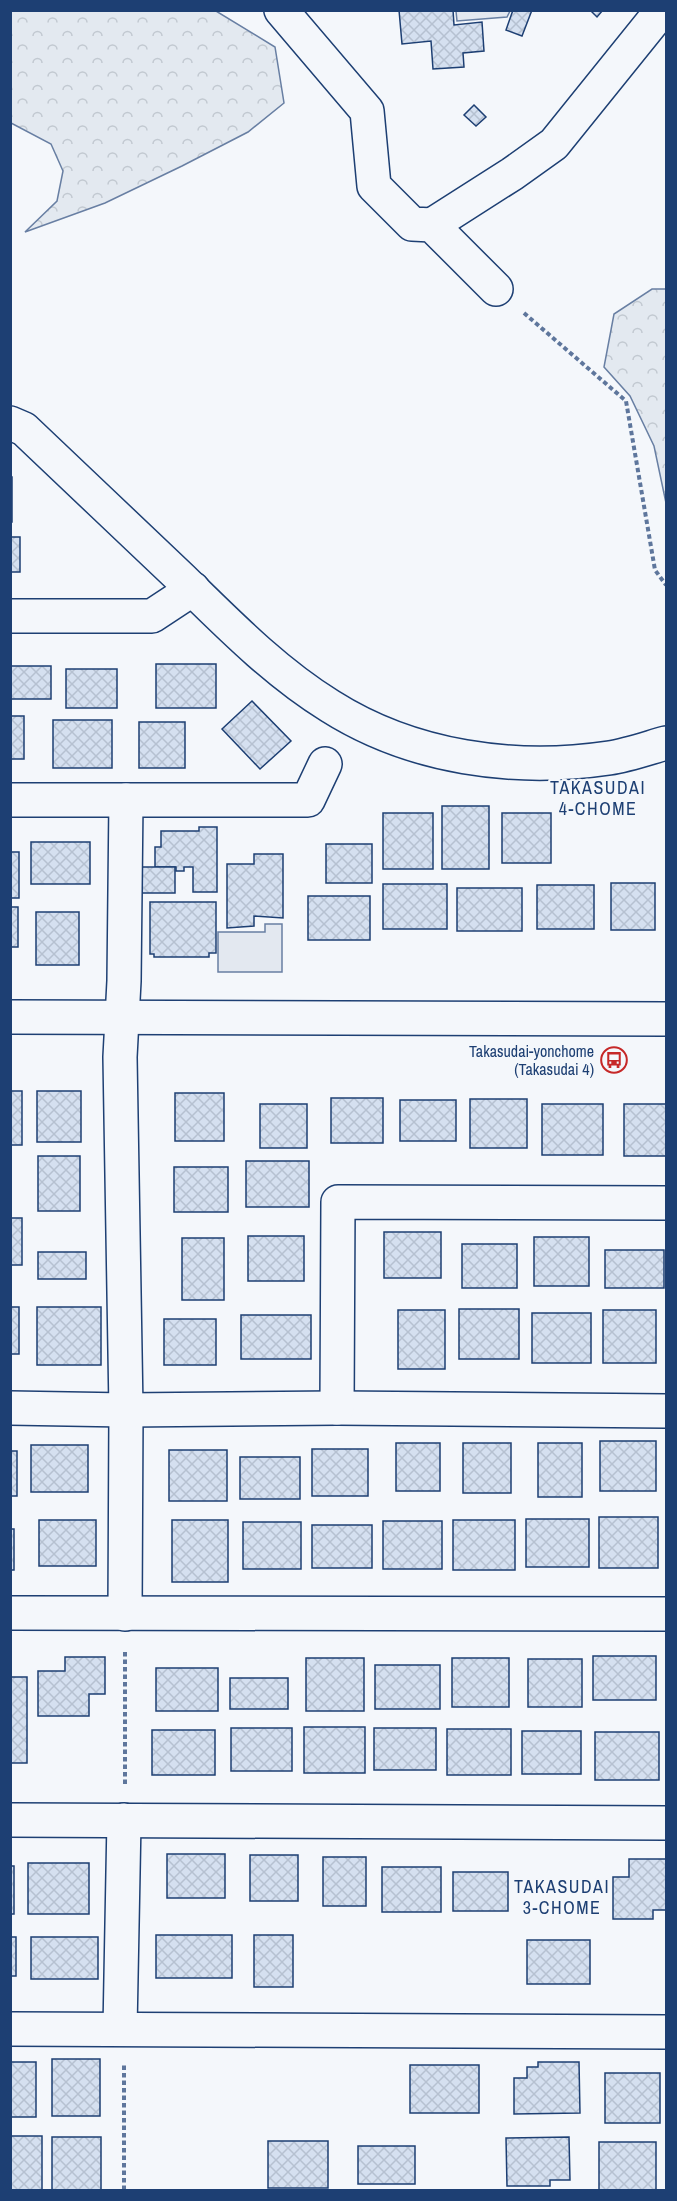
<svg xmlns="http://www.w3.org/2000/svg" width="677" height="2201" font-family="'Archivo Narrow',sans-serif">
	<defs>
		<pattern id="forest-crowns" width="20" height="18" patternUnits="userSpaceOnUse" patternTransform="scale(1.5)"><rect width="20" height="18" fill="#e3e9f0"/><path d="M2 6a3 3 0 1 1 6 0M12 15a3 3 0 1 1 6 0" fill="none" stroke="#c2c9d1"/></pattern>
		<pattern id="building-cross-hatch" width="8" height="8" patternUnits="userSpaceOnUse" patternTransform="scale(1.5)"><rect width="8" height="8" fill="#d5e0f0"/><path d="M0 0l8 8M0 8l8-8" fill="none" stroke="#b6c1d1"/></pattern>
	</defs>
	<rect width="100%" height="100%" fill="#f4f7fb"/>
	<!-- forest -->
	<g fill="url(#forest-crowns)" stroke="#687fa3" stroke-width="1.5">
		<polygon points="10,11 216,11 275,47 284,103 248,132 182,166 105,203 25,232 57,201 63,171 51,144 11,123"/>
		<polygon points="652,289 666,289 666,503 654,446 630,396 604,367 614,314"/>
	</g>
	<!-- parking -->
	<g fill="#e3e8f0" stroke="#687fa3" stroke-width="1.5">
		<polygon points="456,11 456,10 510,11 507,17 457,21"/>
		<polygon points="265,924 282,924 282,972 218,972 218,932 265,932"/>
	</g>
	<!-- building -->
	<g fill="url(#building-cross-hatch)" stroke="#1d3f73" stroke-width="1.5">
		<polygon points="399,10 453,10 454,25 482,22 484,51 463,53 464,67 433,69 431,41 402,44"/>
		<polygon points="513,10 532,10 522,36 506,30"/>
		<polygon points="590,10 603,10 597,17"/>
		<polygon points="474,105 486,117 476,126 464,115"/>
		<rect x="10" y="477" width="2" height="45"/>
		<rect x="10" y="537" width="10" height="35"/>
		<rect x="156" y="664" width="60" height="44"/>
		<rect x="10" y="666" width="41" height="33"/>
		<rect x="66" y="669" width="51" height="39"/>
		<polygon points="252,701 291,741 260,769 222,729"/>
		<rect x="10" y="716" width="14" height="43"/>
		<rect x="53" y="720" width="59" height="48"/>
		<rect x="139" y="722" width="46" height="46"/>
		<rect x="442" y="806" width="47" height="63"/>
		<rect x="383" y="813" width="50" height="56"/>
		<rect x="502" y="813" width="49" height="50"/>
		<polygon points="199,827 217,827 217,892 193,892 193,867 184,867 184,871 176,871 176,867 155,867 155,847 161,847 161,831 199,831"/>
		<rect x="31" y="842" width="59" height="42"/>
		<rect x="326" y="844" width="46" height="39"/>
		<rect x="10" y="852" width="9" height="46"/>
		<polygon points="254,854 283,854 283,918 254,916 254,926 227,928 227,864 254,864"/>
		<rect x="142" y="867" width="33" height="26"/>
		<rect x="611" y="883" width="44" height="47"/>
		<rect x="383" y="884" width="64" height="45"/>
		<rect x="537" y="885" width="57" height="44"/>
		<rect x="457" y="888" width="65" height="43"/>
		<rect x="308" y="896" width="62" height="44"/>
		<polygon points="150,902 216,902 216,953 209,953 209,957 154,957 154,954 150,954"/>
		<rect x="10" y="907" width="8" height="40"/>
		<rect x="36" y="912" width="43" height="53"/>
		<rect x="10" y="1091" width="12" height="54"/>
		<rect x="37" y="1091" width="44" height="51"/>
		<rect x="175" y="1093" width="49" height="48"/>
		<rect x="331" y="1098" width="52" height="45"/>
		<rect x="470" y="1099" width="57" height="49"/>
		<rect x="400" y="1100" width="56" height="41"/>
		<rect x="260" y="1104" width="47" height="44"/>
		<rect x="542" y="1104" width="61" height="51"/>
		<rect x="624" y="1104" width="42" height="52"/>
		<rect x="38" y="1156" width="42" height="55"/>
		<rect x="246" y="1161" width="63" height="46"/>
		<rect x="174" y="1167" width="54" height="45"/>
		<rect x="10" y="1218" width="12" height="47"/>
		<rect x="384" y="1232" width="57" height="46"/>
		<rect x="248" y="1236" width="56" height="45"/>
		<rect x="534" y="1237" width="55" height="49"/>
		<rect x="182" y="1238" width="42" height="62"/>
		<rect x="462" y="1244" width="55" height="44"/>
		<rect x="605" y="1250" width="59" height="38"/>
		<rect x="38" y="1252" width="48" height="27"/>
		<rect x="10" y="1307" width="9" height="47"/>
		<rect x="37" y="1307" width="64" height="58"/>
		<rect x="459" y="1309" width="60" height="50"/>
		<rect x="398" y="1310" width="47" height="59"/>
		<rect x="603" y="1310" width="53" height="53"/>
		<rect x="532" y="1313" width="59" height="50"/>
		<rect x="241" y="1315" width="70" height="44"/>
		<rect x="164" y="1319" width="52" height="46"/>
		<rect x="600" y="1441" width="56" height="50"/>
		<rect x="396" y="1443" width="44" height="48"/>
		<rect x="463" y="1443" width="48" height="50"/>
		<rect x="538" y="1443" width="44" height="54"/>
		<rect x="31" y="1445" width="57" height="47"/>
		<rect x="312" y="1449" width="56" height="47"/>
		<rect x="169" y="1450" width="58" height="51"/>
		<rect x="10" y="1451" width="7" height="45"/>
		<rect x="240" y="1457" width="60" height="42"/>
		<rect x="599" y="1517" width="59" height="51"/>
		<rect x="526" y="1519" width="63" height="48"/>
		<rect x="39" y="1520" width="57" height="46"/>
		<rect x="172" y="1520" width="56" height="62"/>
		<rect x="453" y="1520" width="62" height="50"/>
		<rect x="383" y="1521" width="59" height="48"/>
		<rect x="243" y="1522" width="58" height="47"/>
		<rect x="312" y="1525" width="60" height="43"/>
		<rect x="10" y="1529" width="4" height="41"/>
		<rect x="593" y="1656" width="63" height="44"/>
		<polygon points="65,1657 105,1657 105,1694 89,1694 89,1716 38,1716 38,1671 65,1671"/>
		<rect x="306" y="1658" width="58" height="53"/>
		<rect x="452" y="1658" width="57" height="49"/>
		<rect x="528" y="1659" width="54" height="48"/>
		<rect x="375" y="1665" width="65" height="44"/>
		<rect x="156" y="1668" width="62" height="43"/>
		<rect x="10" y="1677" width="17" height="86"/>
		<rect x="230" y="1678" width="58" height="31"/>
		<rect x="304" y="1727" width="61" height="46"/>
		<rect x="231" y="1728" width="61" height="43"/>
		<rect x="374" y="1728" width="62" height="42"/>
		<rect x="447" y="1729" width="64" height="46"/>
		<rect x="152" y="1730" width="63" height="45"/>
		<rect x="522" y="1731" width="59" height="43"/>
		<rect x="595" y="1732" width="64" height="48"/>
		<rect x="167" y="1854" width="58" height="44"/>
		<rect x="250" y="1855" width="48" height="46"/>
		<rect x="323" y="1857" width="43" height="49"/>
		<polygon points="629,1859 666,1859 666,1910 653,1910 653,1919 613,1919 613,1877 629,1877"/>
		<rect x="28" y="1863" width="61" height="51"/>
		<rect x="10" y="1866" width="4" height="48"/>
		<rect x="382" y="1867" width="59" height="45"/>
		<rect x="453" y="1872" width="55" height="39"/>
		<rect x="156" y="1935" width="76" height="43"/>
		<rect x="254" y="1935" width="39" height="52"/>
		<rect x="10" y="1937" width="6" height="39"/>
		<rect x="31" y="1937" width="67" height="42"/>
		<rect x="527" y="1940" width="63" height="44"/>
		<rect x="52" y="2059" width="48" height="57"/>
		<rect x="10" y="2062" width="26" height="55"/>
		<polygon points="538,2062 579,2062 580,2113 514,2114 514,2078 527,2078 527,2067 538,2067"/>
		<rect x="410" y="2065" width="69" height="48"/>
		<rect x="605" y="2073" width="55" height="50"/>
		<rect x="10" y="2136" width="32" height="54"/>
		<rect x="52" y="2137" width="49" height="53"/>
		<polygon points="569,2137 570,2180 550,2180 550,2186 507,2186 506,2138"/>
		<rect x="268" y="2141" width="60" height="47"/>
		<rect x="599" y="2142" width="57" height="48"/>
		<rect x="358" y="2146" width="57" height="38"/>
	</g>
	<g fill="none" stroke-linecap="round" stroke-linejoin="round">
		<!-- minor casing -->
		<g stroke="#1d3f73" stroke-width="36">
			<g id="minor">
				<polyline points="281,10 367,111 374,186 412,224 432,225 496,289"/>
				<polyline points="432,225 512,174 554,144 662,10"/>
				<path d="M10 423 24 429C77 479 129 529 182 579 228 624 275 672 330 706 412 758 514 772 609 758 628 755 648 748 666 743"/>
				<polyline points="10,616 152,616 193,589"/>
				<polyline points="10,800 126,800 124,981 120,1057 126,1410 125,1614"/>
				<polyline points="126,800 308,800 325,764"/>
				<polyline points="10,1408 126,1410 337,1408 666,1411"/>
				<polyline points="337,1408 338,1202 666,1203"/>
				<polyline points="10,1613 666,1614"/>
				<polyline points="10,1820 666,1823"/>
				<polyline points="10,2029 666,2032"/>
				<polyline points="120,2029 124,1820"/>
			</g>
		</g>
		<!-- tertiary casing -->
		<g stroke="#1d3f73" stroke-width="36">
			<polyline id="tertiary" points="10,1017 666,1019"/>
		</g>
		<!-- path -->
		<g stroke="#5e769c" stroke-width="4" stroke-dasharray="4.5 3" stroke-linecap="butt">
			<polyline points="524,313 626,401 655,570 666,585"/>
			<polyline points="125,1784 125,1650"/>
			<polyline points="124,2190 124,2065"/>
		</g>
		<!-- minor -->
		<use href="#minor" stroke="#f4f7fb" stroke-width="33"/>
		<!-- tertiary -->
		<use href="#tertiary" stroke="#f4f7fb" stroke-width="33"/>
	</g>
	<!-- icons -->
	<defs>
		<g id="bus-ring" transform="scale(1.35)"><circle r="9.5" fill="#f4f7fb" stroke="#c62828" stroke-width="1.5"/><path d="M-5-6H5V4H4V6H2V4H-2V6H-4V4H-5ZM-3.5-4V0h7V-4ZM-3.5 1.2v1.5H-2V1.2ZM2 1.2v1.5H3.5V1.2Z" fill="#c62828"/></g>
	</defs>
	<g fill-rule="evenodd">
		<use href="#bus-ring" x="614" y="1060"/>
	</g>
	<g text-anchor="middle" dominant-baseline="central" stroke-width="4.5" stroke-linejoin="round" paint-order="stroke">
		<!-- poi labels -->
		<g font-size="16" fill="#1d3f73" stroke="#f4f7fb" text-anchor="end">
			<text x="594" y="1051">Takasudai-yonchome<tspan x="594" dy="18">(Takasudai 4)</tspan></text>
		</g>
		<!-- neighbourhood labels -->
		<g font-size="18" letter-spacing="1.5" fill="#1d3f73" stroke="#f4f7fb">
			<text x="598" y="787">TAKASUDAI<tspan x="598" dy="21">4-CHOME</tspan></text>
			<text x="562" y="1886">TAKASUDAI<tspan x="562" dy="21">3-CHOME</tspan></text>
		</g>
	</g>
	<!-- border -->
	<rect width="677" height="2201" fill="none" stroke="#1d3f73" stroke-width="24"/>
</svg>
